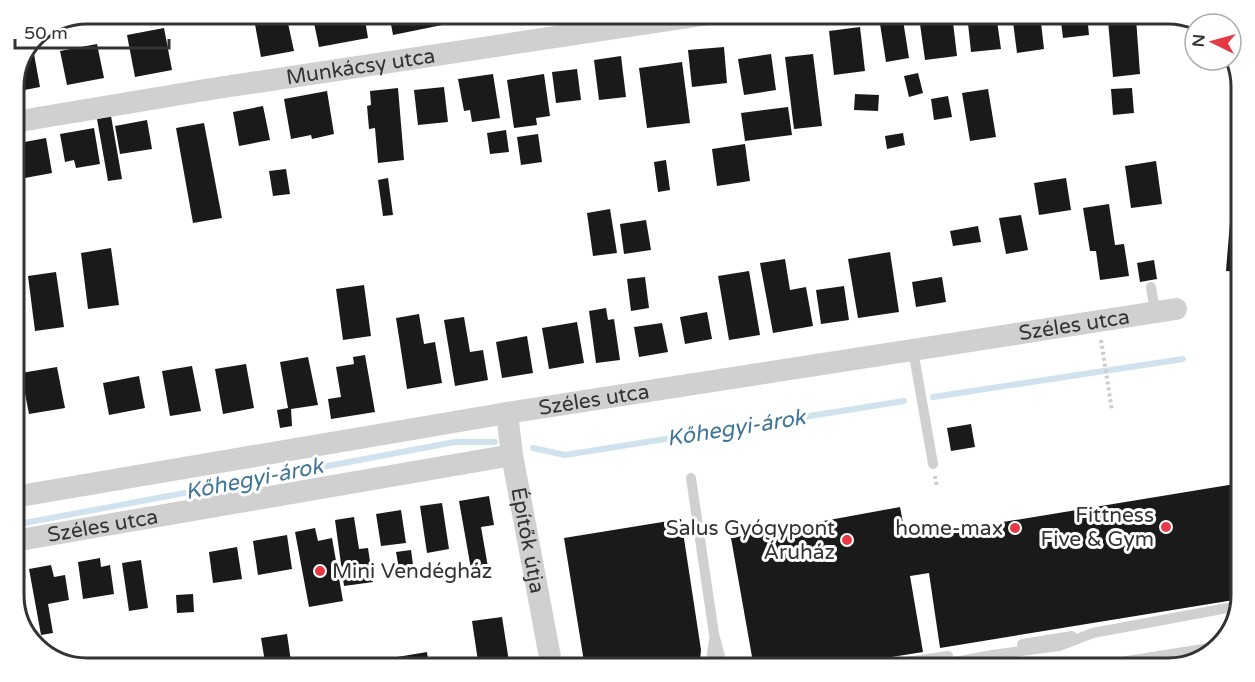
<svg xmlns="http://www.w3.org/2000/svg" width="1255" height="682" font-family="'Varela Round',sans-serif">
	<rect width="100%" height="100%" fill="#fff"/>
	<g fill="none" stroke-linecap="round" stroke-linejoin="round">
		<!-- stream -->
		<g stroke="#cfe2ee" stroke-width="6">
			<polyline points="933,397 1183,359"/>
			<polyline points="533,448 565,455 904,401"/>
			<polyline points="14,525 455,442 495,442"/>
		</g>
	</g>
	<!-- building -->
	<g fill="#1a1a1a">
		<polygon points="282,14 286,14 294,51 261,57 254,19"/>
		<polygon points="337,14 364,14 368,38 319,47 313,18"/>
		<polygon points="389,14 440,14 442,25 393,35"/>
		<polygon points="945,14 952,14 957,56 925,60 919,17"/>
		<polygon points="967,14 996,14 1001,49 971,52"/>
		<polygon points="1012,14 1040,14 1044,49 1017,53"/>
		<polygon points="1060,14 1087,14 1089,35 1063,38"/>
		<polygon points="1136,18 1140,74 1113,77 1108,21"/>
		<polygon points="903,20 909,58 886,62 880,24"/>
		<polygon points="860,27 865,71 834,75 829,31"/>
		<polygon points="164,28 172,70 135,77 127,35"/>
		<polygon points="32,43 40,87 14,92 14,83"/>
		<polygon points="97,44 104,78 67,85 60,51"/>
		<polygon points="724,47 727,83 692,87 688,50"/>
		<polygon points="771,54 776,90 744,95 738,59"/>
		<polygon points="813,54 822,126 794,129 785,57"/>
		<polygon points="621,56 626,97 599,100 594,60"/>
		<polygon points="682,62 690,123 647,128 639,68"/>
		<polygon points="577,69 581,100 556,103 552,72"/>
		<polygon points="918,73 923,93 909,97 904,76"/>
		<polygon points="493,74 500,118 472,122 470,110 464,111 458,79"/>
		<polygon points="544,74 550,116 536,118 537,125 514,128 507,80"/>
		<polygon points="444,87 448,122 418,125 414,90"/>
		<polygon points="398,88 404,160 378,163 375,128 369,129 367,106 371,105 370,91"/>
		<polygon points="1132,88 1134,113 1113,115 1111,89"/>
		<polygon points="988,89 996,137 970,141 962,93"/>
		<polygon points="327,91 334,134 312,139 311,135 291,139 284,99"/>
		<polygon points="855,94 879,95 878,111 854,110"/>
		<polygon points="948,96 952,117 934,120 931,99"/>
		<polygon points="263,106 270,140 239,146 233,112"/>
		<polygon points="788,107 792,135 745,141 741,113"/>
		<polygon points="111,116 122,179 108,181 97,119"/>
		<polygon points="147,120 152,149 120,154 115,126"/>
		<polygon points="204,123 222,218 193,223 176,128"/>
		<polygon points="94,128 100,164 76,168 74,160 65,162 60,134"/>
		<polygon points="506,130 509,152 490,154 487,133"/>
		<polygon points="903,133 905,145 887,149 885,136"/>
		<polygon points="538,134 542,162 521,165 517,137"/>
		<polygon points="46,138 52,173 14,180 14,144"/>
		<polygon points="745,144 750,181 717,186 712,149"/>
		<polygon points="666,160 670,190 658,192 654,162"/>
		<polygon points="1156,161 1162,204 1131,208 1125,166"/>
		<polygon points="286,169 290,194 273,196 269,171"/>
		<polygon points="388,178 393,215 383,216 378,180"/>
		<polygon points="1066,178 1071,210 1039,215 1034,183"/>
		<polygon points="1109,204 1115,245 1124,244 1129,276 1100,280 1096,251 1090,251 1083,208"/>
		<polygon points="610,209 617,253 593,256 587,213"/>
		<polygon points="1231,210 1241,211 1241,272 1226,271"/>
		<polygon points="1021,215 1028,250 1006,254 999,218"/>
		<polygon points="646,220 651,250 624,254 620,224"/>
		<polygon points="978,226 981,242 953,246 950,231"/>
		<polygon points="111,248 119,305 88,309 81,253"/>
		<polygon points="890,252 899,312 858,318 848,259"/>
		<polygon points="785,259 790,290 806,287 813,326 773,333 760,263"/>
		<polygon points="1154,260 1157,279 1140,282 1137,263"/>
		<polygon points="749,271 760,335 729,340 718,276"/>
		<polygon points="56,272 64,327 35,331 28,276"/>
		<polygon points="645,277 649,308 631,311 627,279"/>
		<polygon points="942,277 946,302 916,307 912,282"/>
		<polygon points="364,285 371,336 343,340 336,289"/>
		<polygon points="844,286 849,320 821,324 816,290"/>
		<polygon points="606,308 608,320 614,319 620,360 596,363 589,311"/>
		<polygon points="707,312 712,339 685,344 680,317"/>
		<polygon points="419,314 424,344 435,342 442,383 407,389 396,318"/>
		<polygon points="464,317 470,352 483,350 488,380 455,386 444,320"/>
		<polygon points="577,322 584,363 549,369 542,328"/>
		<polygon points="662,323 668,352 639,357 634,327"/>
		<polygon points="527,336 533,373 502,378 496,342"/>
		<polygon points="365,355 375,412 331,419 328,399 341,397 336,367 354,364 353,357"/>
		<polygon points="308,357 318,405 291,409 292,426 280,428 277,410 288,408 280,362"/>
		<polygon points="246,364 254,408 223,414 215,369"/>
		<polygon points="192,366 201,411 170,416 162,371"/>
		<polygon points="57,367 65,408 29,414 21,373"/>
		<polygon points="139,376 145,408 109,415 103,383"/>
		<polygon points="971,424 975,447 951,451 947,428"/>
		<polygon points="1241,483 1240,599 940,648 929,573 910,576 923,652 823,668 754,668 731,538 900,507 906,538"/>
		<polygon points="489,496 494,525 481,527 488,567 471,569 459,501"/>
		<polygon points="442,503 449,549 427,553 420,506"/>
		<polygon points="401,510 406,543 381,546 376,514"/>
		<polygon points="354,517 359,549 368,548 373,582 344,586 335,520"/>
		<polygon points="681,519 701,650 700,661 692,668 585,668 564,538"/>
		<polygon points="315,528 318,541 332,538 343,601 309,607 295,532"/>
		<polygon points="287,535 292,569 258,575 253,541"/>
		<polygon points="237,547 242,579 213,583 209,552"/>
		<polygon points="411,550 414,572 400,574 396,552"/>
		<polygon points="100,558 101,567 110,565 114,594 83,599 78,562"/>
		<polygon points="141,560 148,608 129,611 122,563"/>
		<polygon points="51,565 54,577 65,575 69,600 48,604 53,633 41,635 29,569"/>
		<polygon points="193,594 194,612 177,613 176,595"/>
		<polygon points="502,617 510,668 479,668 472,621"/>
		<polygon points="287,634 292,668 266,668 261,638"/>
		<polygon points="427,652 429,668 399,668 397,657"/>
		<polygon points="240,665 241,668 223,668 223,667"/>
	</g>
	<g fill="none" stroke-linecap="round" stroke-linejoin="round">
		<!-- path -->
		<g stroke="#cdcdcd" stroke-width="4" stroke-dasharray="3 3" stroke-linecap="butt">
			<polyline points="1101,340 1112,411"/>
			<polyline points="935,476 937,487"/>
		</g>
		<!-- service -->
		<g stroke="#d0d0d0" stroke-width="10">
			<polyline points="1151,287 1155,312"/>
			<polyline points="913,350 933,464"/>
			<polyline points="691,478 714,634 723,668"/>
			<polyline points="1022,644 1072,636"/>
			<polyline points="710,668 714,640"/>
			<polyline points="866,668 948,656"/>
			<polyline points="923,668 992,655 1059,646 1093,633 1238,606"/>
		</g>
		<!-- minor -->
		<g stroke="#d0d0d0" stroke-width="22">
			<path id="s1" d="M14 122 211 89 708 14"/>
			<path id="s2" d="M507 413 512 455 552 668"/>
			<path id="s3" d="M14 497 507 413 1176 309"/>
			<path id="s4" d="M14 541 512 455"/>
			<polyline points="1120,668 1209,654"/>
		</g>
	</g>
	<!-- markers -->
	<g fill="#e63946" stroke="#fff" stroke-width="2">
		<circle cx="1166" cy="527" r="6"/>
		<circle cx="1015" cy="528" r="6"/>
		<circle cx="847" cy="540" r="6"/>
		<circle cx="320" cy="571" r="6"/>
	</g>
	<g text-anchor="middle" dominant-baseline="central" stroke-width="6" stroke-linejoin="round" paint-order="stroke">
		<!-- street labels -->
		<g font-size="21" fill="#333" stroke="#fff">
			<text stroke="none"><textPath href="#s1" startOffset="351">Munkácsy utca</textPath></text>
			<text stroke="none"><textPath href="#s3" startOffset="1074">Széles utca</textPath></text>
			<text stroke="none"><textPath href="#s3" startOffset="588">Széles utca</textPath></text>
			<text stroke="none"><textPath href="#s4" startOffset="90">Széles utca</textPath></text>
			<text stroke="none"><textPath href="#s2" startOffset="129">Építők útja</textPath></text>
		</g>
		<!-- poi labels -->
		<g font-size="21" fill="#333" stroke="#fff" text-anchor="end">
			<text x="1154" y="515">Fittness<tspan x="1154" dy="24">Five &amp; Gym</tspan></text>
			<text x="835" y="528">Salus Gyógypont<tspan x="835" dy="24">Áruház</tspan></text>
			<text x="1003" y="528">home-max</text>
			<text x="332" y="571" text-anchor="start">Mini Vendégház</text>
		</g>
		<!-- water labels -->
		<g font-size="22" font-style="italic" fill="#3f7597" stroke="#fff">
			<text transform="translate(736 428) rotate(-9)">Kőhegyi-árok</text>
			<text transform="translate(254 479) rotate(-11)">Kőhegyi-árok</text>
		</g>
	</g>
	<!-- crop -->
	<path d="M0 0H1255V682H0ZM87 24H1168A63 63 0 0 1 1231 87V595A63 63 0 0 1 1168 658H87A63 63 0 0 1 24 595V87A63 63 0 0 1 87 24Z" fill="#fff" fill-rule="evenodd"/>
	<path fill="none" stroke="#333" stroke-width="3" d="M87 24H1168A63 63 0 0 1 1231 87V595A63 63 0 0 1 1168 658H87A63 63 0 0 1 24 595V87A63 63 0 0 1 87 24Z"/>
	<!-- north arrow -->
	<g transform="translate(1213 42) rotate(275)"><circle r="28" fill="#ffffff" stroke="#adadad" stroke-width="1.5"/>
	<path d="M0-4.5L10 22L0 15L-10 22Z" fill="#e63946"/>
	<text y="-9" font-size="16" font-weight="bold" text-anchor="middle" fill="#333333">N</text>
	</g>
	<!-- scale -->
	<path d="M15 39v9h154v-9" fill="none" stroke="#333333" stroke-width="3"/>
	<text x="24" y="39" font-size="18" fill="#333333" stroke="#ffffff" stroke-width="4.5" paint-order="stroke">50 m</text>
</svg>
